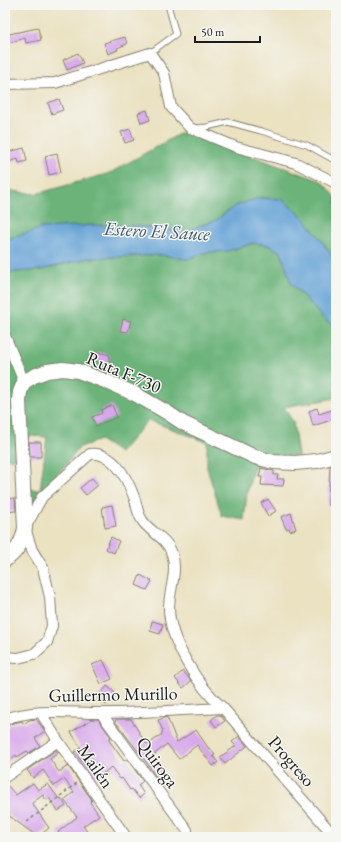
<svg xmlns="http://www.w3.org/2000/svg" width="341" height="842" font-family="'EB Garamond',serif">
	<rect width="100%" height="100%" fill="#f6f6f2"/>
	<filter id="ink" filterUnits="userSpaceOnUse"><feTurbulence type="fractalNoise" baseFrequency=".025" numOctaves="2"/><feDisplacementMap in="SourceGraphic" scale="8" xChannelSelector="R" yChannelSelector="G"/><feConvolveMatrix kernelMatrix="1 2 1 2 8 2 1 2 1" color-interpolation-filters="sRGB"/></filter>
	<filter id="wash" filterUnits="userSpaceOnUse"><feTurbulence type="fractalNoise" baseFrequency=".012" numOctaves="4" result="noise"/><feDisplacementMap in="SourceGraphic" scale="16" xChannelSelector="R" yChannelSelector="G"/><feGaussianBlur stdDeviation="0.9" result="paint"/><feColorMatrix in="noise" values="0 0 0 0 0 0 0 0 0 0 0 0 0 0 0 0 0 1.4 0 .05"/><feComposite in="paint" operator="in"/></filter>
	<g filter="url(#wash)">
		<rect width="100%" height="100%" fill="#ebe2c2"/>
		<!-- forest -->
		<g fill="#6cb37a" stroke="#44684b">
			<polygon points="188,129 240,152 321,181 336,197 336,263 324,244 304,218 282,199 259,198 235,206 215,221 196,227 185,232 137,226 42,228 5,240 5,190 36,194 110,173"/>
			<polygon points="254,243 268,245 281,252 291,283 325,320 336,326 336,398 284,407 293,422 298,456 267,455 253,469 247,493 244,520 222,516 207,468 207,442 148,420 120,453 100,440 80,447 27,512 27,489 40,490 47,437 30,436 13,460 5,457 5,273 41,270 88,258 161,255 187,259 204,253 227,251"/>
		</g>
		<!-- water -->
		<polygon fill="#65a2d6" stroke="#405f79" points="259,198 282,199 304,218 324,244 336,263 336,326 325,320 291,283 281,252 268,245 254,243 227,251 204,253 187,259 161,255 88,258 41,270 5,273 5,240 42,228 93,225 137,226 185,232 196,227 215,221 235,206"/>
		<g id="blocks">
			<!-- building -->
			<g fill="#d7a6eb">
				<polygon points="38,28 41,40 26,43 25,38 8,43 9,34"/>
				<polygon points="125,37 127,44 117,48 118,50 108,54 104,43"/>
				<polygon points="78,53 83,63 67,70 63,60"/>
				<polygon points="59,99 63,110 52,114 48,103"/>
				<polygon points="147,110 150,120 141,123 138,113"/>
				<polygon points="130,129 134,140 125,143 121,132"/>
				<polygon points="24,148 27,161 19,163 18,159 5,163 5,153"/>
				<polygon points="57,153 61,172 49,175 45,156"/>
				<polygon points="123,319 131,321 128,332 120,331"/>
				<polygon points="98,352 110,355 108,364 96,361"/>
				<polygon points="112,405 117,417 96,426 92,417 102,413 101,410"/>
				<polygon points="317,408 319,414 332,410 334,419 313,426 309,411"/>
				<polygon points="29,442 41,442 41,457 30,457"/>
				<polygon points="336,465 336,505 328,505 330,466"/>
				<polygon points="261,468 274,471 274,475 278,475 277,479 284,479 283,486 261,485 262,477 259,477"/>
				<polygon points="92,478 98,485 86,495 80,488"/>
				<polygon points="15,498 16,511 5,512 5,499"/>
				<polygon points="268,499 276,511 268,516 261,503"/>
				<polygon points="112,505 116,526 105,528 102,507"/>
				<polygon points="291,513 296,529 290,531 289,528 286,529 281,517"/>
				<polygon points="111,537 119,541 114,553 106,549"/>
				<polygon points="140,575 152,581 147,590 136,585"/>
				<polygon points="152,621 163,624 160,634 150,631"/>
				<polygon points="103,660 112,679 101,684 92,665"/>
				<polygon points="183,671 191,681 183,688 175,678"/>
				<polygon points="107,686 116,694 106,705 97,698"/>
				<polygon points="217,715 220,715 225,721 216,727 211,720"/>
				<polygon points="167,717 177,742 196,730 209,749 210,748 215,755 213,756 218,762 213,766 197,745 179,759 167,744 151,757 164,772 157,778 150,768 150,767 115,721 117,719 131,719 146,744 148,743 149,744 162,734 162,732 163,731 158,720"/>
				<polygon points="36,719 45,731 35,738 40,746 29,753 27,751 17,757 16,755 5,764 5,747 8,745 5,741 5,729 10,724 22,721 24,724 29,720"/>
				<polygon points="92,719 98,719 111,737 108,739 124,761 127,759 143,781 138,785 144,794 139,798 132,789 130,790 122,778 120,779 111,767 97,779 74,752 81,748 71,732"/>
				<polygon points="239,736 247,746 225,764 220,757 236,746 232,742"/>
				<polygon points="56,750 58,753 50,759 59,772 68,766 92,800 90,802 99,815 83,826 91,837 62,837 58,832 77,817 64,800 74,792 64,779 54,786 43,770 33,778 27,770"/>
				<polygon points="5,783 16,795 33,783 38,790 48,784 59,799 61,798 66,806 58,811 49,798 46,800 43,795 32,803 49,828 38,837 8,815 10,813 5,809"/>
			</g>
		</g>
	</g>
	<g filter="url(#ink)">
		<use href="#blocks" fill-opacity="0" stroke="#847f6f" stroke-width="1"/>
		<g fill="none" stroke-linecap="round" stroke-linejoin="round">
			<!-- lane casing -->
			<g stroke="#847f6f" stroke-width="7">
				<g id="lane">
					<polyline points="150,53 176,34 168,5"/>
					<polyline points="195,128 207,127 228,122 261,131 307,145 336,161"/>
				</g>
			</g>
			<!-- street casing -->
			<g stroke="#847f6f" stroke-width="12">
				<g id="street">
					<polyline points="5,84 55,83 150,53 164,73 171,107 190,128 236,147 296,163 336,183"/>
					<polyline points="5,336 24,382"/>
					<path d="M5 657 18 658 34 654 47 642 52 626 50 597 43 568 32 550 25 528 42 497 90 454C113 451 127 478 134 497 137 505 137 513 142 520 150 533 167 537 172 554 178 572 169 590 169 608 169 640 199 688 223 708L335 837"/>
					<polyline points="41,713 58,741 126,837"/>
					<polyline points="101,713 187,830"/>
					<path d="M5 719C35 708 68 713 100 713 141 713 182 710 223 708"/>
					<polyline points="5,777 58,741"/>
				</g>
			</g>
			<!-- secondary casing -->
			<g stroke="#847f6f" stroke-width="16">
				<path id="secondary" d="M5 560C17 552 23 542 25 528L19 401 20 392 24 382 34 376 47 371 63 369 78 371 105 381 135 394 168 413 183 423 255 457 274 462 295 463 317 461 336 456"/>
			</g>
			<!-- path -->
			<g stroke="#847f6f" stroke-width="1.5" stroke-dasharray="3 3" stroke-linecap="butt">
				<polyline points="336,8 333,12 336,16"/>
				<polyline points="27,822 77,783"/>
			</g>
			<!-- lane -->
			<use href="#lane" stroke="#fff" stroke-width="5"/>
			<!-- street -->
			<use href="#street" stroke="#fff" stroke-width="10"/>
			<!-- secondary -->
			<use href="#secondary" stroke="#fff" stroke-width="14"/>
		</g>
	</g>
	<g text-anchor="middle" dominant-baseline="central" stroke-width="3" stroke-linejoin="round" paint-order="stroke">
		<!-- street labels -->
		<g font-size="18" fill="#1c1c1c" stroke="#f6f6f2">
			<text transform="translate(124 372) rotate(23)">Ruta F-730</text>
			<text transform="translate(113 694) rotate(-1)">Guillermo Murillo</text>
			<text transform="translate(292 761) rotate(49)">Progreso</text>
			<text transform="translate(158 762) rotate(54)">Quiroga</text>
			<text transform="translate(96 766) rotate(55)">Mailén</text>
		</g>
		<!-- water labels -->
		<g font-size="19" font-style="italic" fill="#3d5870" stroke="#f6f6f2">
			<text transform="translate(157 231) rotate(3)">Estero El Sauce</text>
		</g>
	</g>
	<!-- margin -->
	<rect width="341" height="842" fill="none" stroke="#f6f6f2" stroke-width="20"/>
	<!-- scale -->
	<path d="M195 36v6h65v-6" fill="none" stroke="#1c1c1c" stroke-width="2"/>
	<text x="201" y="36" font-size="12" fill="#1c1c1c" stroke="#f6f6f2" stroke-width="3" paint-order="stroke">50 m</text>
</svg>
